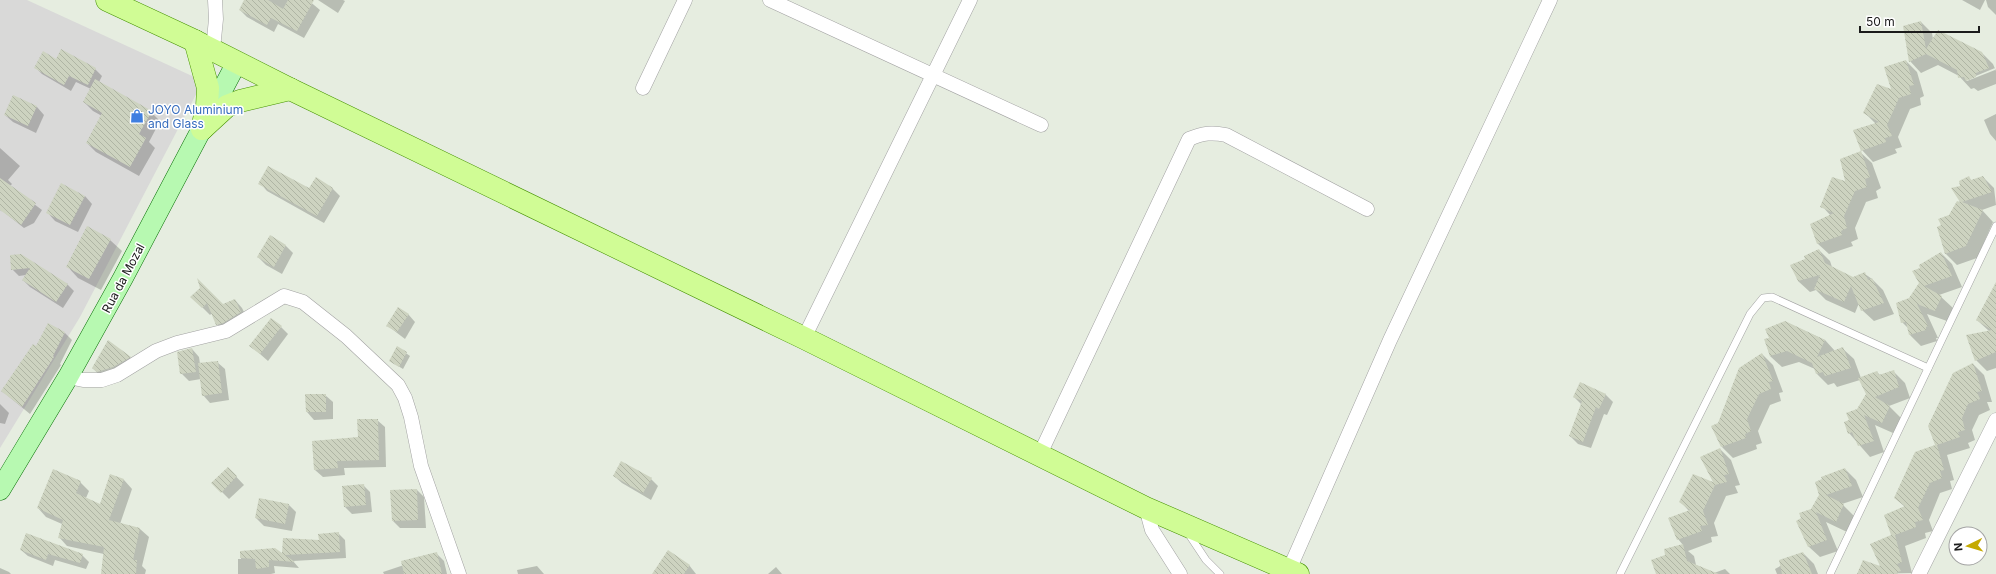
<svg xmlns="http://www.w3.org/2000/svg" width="1996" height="574" font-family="Inter,sans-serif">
	<defs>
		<pattern id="building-back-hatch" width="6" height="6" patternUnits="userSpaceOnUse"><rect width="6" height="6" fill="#cdd3c0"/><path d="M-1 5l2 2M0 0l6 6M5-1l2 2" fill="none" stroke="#afb5a4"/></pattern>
	</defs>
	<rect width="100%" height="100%" fill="#e6ede0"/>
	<!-- residential -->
	<polygon fill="#d9d9d8" points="0,0 27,0 203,81 80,317 0,448"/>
	<!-- shadow -->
	<g fill="#0003" fill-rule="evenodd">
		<polygon points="245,0 308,0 320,10 304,38 278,24 274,32 247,17 240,10"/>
		<polygon points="318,0 343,0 345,1 338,13"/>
		<polygon points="1962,0 1985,0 1980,10"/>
		<polygon points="1986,0 1996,0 1996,15 1988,7"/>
		<path d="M1921 22 1932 33 1933 39 1982 53 1993 64 1996 71V84L1978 91 1974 88 1971 89 1959 76 1938 65 1921 73 1910 61ZM1995 68V70L1967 81 1966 80Z"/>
		<polygon points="56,60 95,69 102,76 99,82 151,112 160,121 149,142 155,148 139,176 96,152 87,143 102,116 93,111 84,102 91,89 76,82 71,91 42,74 35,67"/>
		<polygon points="1906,61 1917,72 1924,96 1920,98 1921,105 1910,109 1898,137 1902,147 1895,149 1897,153 1873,162 1862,150 1876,124 1865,113 1893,91"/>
		<polygon points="13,96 37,107 44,115 36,133 13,122 5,115"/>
		<polygon points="1996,114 1996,141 1990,134 1984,120"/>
		<polygon points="0,148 20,166 8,180 12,184 10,186 42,210 34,223 24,228 5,213 0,190"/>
		<polygon points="1860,152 1872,163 1881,188 1876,191 1878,198 1866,202 1855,228 1858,239 1851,242 1853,246 1829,254 1817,243 1831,216 1822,206 1846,182"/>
		<polygon points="1968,177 1972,181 1983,177 1994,188 1996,205 1982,210 1993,222 1977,258 1957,265 1945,253 1943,225 1963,204 1953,189 1962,187"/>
		<polygon points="260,183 310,190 333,189 340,196 324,223 267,191"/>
		<polygon points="85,196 92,204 78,232 55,221 48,213"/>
		<polygon points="270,237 286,246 293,253 282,274 266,265 258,257"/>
		<polygon points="110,240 122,251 101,290 78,278 67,266"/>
		<polygon points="1819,250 1830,261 1832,267 1853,278 1865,274 1872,279 1883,290 1894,314 1874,321 1862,310 1859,303 1855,313 1826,300 1816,290 1810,292 1798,281 1806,259"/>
		<polygon points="1941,253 1952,264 1962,287 1939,295 1953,308 1947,321 1927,314 1938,338 1936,338 1937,341 1921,346 1910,335 1909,329 1902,322 1910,299 1921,283 1921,268"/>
		<polygon points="11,256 67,284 74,291 63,308 30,287 23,280 26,275 19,276 12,269"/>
		<polygon points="1996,286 1996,368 1987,371 1976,360 1989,331 1977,320"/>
		<polygon points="192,297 223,306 235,300 242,308 248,320 225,332 217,324 212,313 210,315"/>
		<polygon points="408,314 415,322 405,339 388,326"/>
		<polygon points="1785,322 1825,340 1835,351 1842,348 1854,359 1861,378 1877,372 1880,375 1893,371 1905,383 1910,398 1889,406 1901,418 1893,433 1875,425 1884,452 1870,457 1849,433 1858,410 1867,394 1860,380 1837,387 1834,383 1828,385 1817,374 1815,369 1799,362 1782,367 1770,356 1765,340 1770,338"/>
		<polygon points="281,327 288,334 268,361 251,346"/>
		<polygon points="65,333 72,340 60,364 61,365 30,414 2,391 37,347"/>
		<polygon points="397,347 410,356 403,369 390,361"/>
		<polygon points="192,349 199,357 200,364 217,362 225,369 229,400 210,403 203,395 201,379 189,381 181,373"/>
		<polygon points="1762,354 1773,365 1783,392 1779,393 1781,401 1770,405 1758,431 1762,443 1756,445 1757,449 1733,458 1722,447"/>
		<polygon points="130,357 137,365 100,376 93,368"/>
		<polygon points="1973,364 1984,375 1992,402 1987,402 1990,410 1979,415 1972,430 1975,440 1968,443 1970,448 1947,455 1954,480 1950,481 1952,489 1940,493 1929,520 1933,531 1925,533 1926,538 1905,546 1912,573 1859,574 1881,567 1905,507 1895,498 1936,446"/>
		<polygon points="1605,394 1613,402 1607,415 1604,414 1591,448 1578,444 1570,436 1582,405 1574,397"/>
		<polygon points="325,395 333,402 333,419 314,420 307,412"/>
		<polygon points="0,404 9,413 5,424 0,423"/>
		<polygon points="377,420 385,427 386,467 344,468 345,475 323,477 315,470 359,438"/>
		<polygon points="1720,449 1731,460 1740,485 1735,486 1738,493 1726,496 1714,523 1718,536 1711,537 1712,542 1688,551 1694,556 1696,565 1714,573 1725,569 1730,574 1657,574 1666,556 1665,550 1683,545 1678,539 1689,511 1680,501 1715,484"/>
		<polygon points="228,468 244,485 229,499 213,483"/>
		<polygon points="1845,469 1856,480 1863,497 1842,504 1854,516 1847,532 1826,522 1838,551 1820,557 1808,546 1811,510"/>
		<polygon points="111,475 124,480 132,489 120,524 140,529 149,537 142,566 146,570 145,574 102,574 104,554 67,546 59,537 62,524 46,517 38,508 80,482 89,491 86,498 101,505"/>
		<polygon points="614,476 651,479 658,486 651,500 622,483"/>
		<polygon points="363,485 370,492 372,512 352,514 345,507"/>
		<polygon points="417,490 424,497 426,528 400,528 393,521"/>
		<polygon points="289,505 296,512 292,531 264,526 256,518"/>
		<polygon points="338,533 345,540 346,558 293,561 299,568 274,566 275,573 271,574 238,574 238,559 241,559 241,552 283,555"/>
		<polygon points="21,550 82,555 89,562 86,569 55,560 53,566 28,556"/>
		<polygon points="1803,553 1814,564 1818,574 1777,574 1775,569"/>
		<polygon points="437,554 444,561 447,574 384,574 383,572"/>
		<polygon points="689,565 696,574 655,574"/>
		<polygon points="537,566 544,574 518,574 517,570"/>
		<polygon points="776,567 782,574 768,574"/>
		<polygon points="0,568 9,572 11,574 0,574"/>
	</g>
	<!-- building -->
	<g fill="url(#building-back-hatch)">
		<polygon points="244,0 268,0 283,9 288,0 314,0 297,31 271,18 267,25 239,10"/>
		<polygon points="1921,21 1926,49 1938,30 1982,52 1989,68 1976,73 1976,77 1966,81 1964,77 1958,78 1957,70 1926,54 1909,62 1903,26"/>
		<polygon points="61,49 96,68 88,85 69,76 64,85 34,68 43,51 56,59"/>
		<polygon points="1906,60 1914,85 1909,86 1911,94 1899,98 1887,125 1892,136 1885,138 1886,142 1861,151 1853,130 1879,122 1863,113 1877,84 1891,89 1884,67"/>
		<polygon points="95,79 152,111 139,134 146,138 130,167 86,143 102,113 83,102"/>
		<polygon points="13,95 37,106 28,126 4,115"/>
		<polygon points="1861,151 1870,177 1865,179 1867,187 1855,191 1844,216 1847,228 1841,231 1842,235 1817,244 1810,224 1834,213 1820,207 1832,177 1845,181 1840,159"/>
		<polygon points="268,166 309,188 316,177 333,188 317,216 258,184"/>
		<polygon points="1969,176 1971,180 1983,176 1992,192 1962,202 1983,210 1966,246 1945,254 1937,227 1941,225 1938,219 1949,215 1957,201 1960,202 1951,188 1960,186 1959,181"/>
		<polygon points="0,178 36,203 21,225 0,210"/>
		<polygon points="61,183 85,196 70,225 46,213"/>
		<polygon points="87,226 111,239 89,279 66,267"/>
		<polygon points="270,235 286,245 274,267 257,257"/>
		<polygon points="1819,249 1825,263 1853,277 1865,272 1868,280 1872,278 1884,303 1861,311 1851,286 1844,302 1814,289 1820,275 1798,281 1790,265 1805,259 1804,256"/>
		<polygon points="1941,252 1952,276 1924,286 1942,296 1935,311 1917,304 1928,326 1926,327 1926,330 1909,335 1906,322 1901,323 1896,303 1909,298 1919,283 1912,271 1920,268 1919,265"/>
		<polygon points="21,254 68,284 56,302 22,280 30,268 11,270 10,255"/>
		<polygon points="197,278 223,304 235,299 241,312 223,323 216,325 207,303 202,308 190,297 200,288"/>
		<polygon points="1996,282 1996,352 1975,361 1966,335 1992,330 1976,320"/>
		<polygon points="398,307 409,314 397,332 386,326"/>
		<polygon points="271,318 282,326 260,354 249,346"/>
		<polygon points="1785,321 1825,340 1817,357 1843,347 1851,368 1825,376 1823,372 1816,374 1812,363 1787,351 1770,356 1764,339 1769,338 1765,329"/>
		<polygon points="48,323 65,332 53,356 54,357 22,407 1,391 33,344 36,346"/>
		<polygon points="108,340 131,357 113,367 97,372 92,368"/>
		<polygon points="397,346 407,352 399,367 389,361"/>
		<polygon points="192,348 196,372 180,374 177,352"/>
		<polygon points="1762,353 1773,381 1769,382 1771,389 1759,394 1747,419 1751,431 1745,434 1746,438 1721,447 1711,426 1718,423 1739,368"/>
		<polygon points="218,361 222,393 202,396 198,363"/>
		<polygon points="1973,363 1982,391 1977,392 1980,399 1968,404 1962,418 1965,430 1958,432 1960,437 1937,445 1944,470 1940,471 1942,478 1930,483 1918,508 1923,520 1915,522 1916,527 1895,535 1902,562 1897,564 1901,571 1897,572 1898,574 1857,574 1863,560 1880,566 1870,544 1891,535 1884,515 1905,506 1894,498 1915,452 1935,445 1928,426 1953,373"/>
		<polygon points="1894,370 1899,387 1875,397 1890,406 1882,423 1864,415 1874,441 1858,446 1852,432 1848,434 1844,422 1849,420 1846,413 1857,409 1866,394 1858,378 1877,371 1879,375"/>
		<polygon points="1580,382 1606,394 1599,409 1596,407 1583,442 1569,436 1582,401 1573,397"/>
		<polygon points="305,394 326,394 326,412 306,412"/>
		<polygon points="357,419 378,419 379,460 337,461 338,468 314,470 312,441 358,437"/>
		<polygon points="1720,448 1729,474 1724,475 1727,482 1715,485 1703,511 1708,525 1700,526 1702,531 1677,540 1668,518 1690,510 1679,502 1693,474 1713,482 1700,457"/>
		<polygon points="621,461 652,478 643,493 613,476"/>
		<polygon points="228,467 237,476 221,493 211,483"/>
		<polygon points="1845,468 1852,486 1826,495 1844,504 1836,522 1816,512 1827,540 1808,547 1796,521 1801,518 1799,513 1811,509 1819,495 1815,482 1822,479 1821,477"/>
		<polygon points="53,469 81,481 76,493 100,504 110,474 124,479 109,520 140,528 133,560 137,560 136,574 101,574 104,547 58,538 63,520 37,508"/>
		<polygon points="364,484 366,505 344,507 342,486"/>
		<polygon points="417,489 418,520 392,521 390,490"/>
		<polygon points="259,498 289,504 285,524 255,518"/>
		<polygon points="339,532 340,552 285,555 295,562 269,560 269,567 256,569 255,559 240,558 240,551 275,548 282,553 283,538 319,540 318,534"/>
		<polygon points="26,533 83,554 80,563 48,554 46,560 20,550"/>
		<polygon points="1683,544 1687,561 1719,574 1656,574 1651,560 1665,555 1664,549"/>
		<polygon points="668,550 690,565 684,574 652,574"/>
		<polygon points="437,552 442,574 404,574 401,561"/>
		<polygon points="1803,552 1812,574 1782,574 1779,560"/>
	</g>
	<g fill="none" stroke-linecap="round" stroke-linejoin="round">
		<!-- service casing -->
		<g stroke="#a2a2a2" stroke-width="8">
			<g id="service">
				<polyline points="1188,533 1206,560 1220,574"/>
				<polyline points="1620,574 1750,314 1763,298 1772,297 1928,368"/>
				<polyline points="1830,574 1996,226"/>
			</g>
		</g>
		<!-- minor casing -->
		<g stroke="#a2a2a2" stroke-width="15">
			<g id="minor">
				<polyline points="770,0 1041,125"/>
				<polyline points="213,49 216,19 215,0"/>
				<polyline points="643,88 685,0"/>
				<polyline points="804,338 970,0"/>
				<polyline points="68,377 83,380 102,380 117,375 156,351 177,343 226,331 284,296 303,302 346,336 398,385 405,398 411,417 421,466 459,574"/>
				<path d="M1040 454 1189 139C1203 133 1212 132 1226 135L1367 209"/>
				<polyline points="1146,508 1152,530 1180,574"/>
				<polyline points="1289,570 1390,340 1550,0"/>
				<polyline points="1919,574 1996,420"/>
			</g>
		</g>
		<!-- secondary casing -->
		<g stroke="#077004" stroke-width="21">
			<polyline id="secondary" points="0,490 68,377 123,278 237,62"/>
		</g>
		<!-- primary casing -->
		<g stroke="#449100" stroke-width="23">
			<g id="primary">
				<polyline points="107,0 195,41 290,89 804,338 1146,508 1298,574"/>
				<polyline points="195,41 208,88 207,106 202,129"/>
				<polyline points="202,129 227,106 240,101 290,89"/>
			</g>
		</g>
		<!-- service -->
		<use href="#service" stroke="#fff" stroke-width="7"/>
		<!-- minor -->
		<use href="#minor" stroke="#fff" stroke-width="14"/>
		<!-- secondary -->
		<use href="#secondary" stroke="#b7f9b1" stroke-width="20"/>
		<!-- primary -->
		<use href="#primary" stroke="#d0fc95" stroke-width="22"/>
	</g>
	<!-- icons -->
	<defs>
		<g id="shop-bare" transform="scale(1.08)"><path d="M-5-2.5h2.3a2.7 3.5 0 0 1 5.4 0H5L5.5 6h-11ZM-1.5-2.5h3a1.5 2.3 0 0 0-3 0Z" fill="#3f7fe0" stroke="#fff" stroke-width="2.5" paint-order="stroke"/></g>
	</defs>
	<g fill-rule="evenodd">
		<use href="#shop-bare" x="137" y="116"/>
	</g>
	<g text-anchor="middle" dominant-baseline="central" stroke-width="3" stroke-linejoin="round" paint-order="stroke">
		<!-- shop labels -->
		<g font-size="12" fill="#366cbe" stroke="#fff" text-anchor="start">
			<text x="148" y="109">JOYO Aluminium<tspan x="148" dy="14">and Glass</tspan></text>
		</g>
		<!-- street labels -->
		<g font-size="12" fill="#1b1b1b" stroke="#fff">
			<text transform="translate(123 278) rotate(-62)">Rua da Mozal</text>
		</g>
	</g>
	<!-- north arrow -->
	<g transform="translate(1968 546) rotate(265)"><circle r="19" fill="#ffffff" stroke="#a4a4a4"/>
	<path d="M0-3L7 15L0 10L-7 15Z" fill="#c5aa00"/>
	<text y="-6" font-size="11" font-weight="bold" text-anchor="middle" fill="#1b1b1b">N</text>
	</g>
	<!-- scale -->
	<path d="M1860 26v6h119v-6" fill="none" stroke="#1b1b1b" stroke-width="2"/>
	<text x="1866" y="26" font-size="12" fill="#1b1b1b" stroke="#ffffff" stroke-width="3" paint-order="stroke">50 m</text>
</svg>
